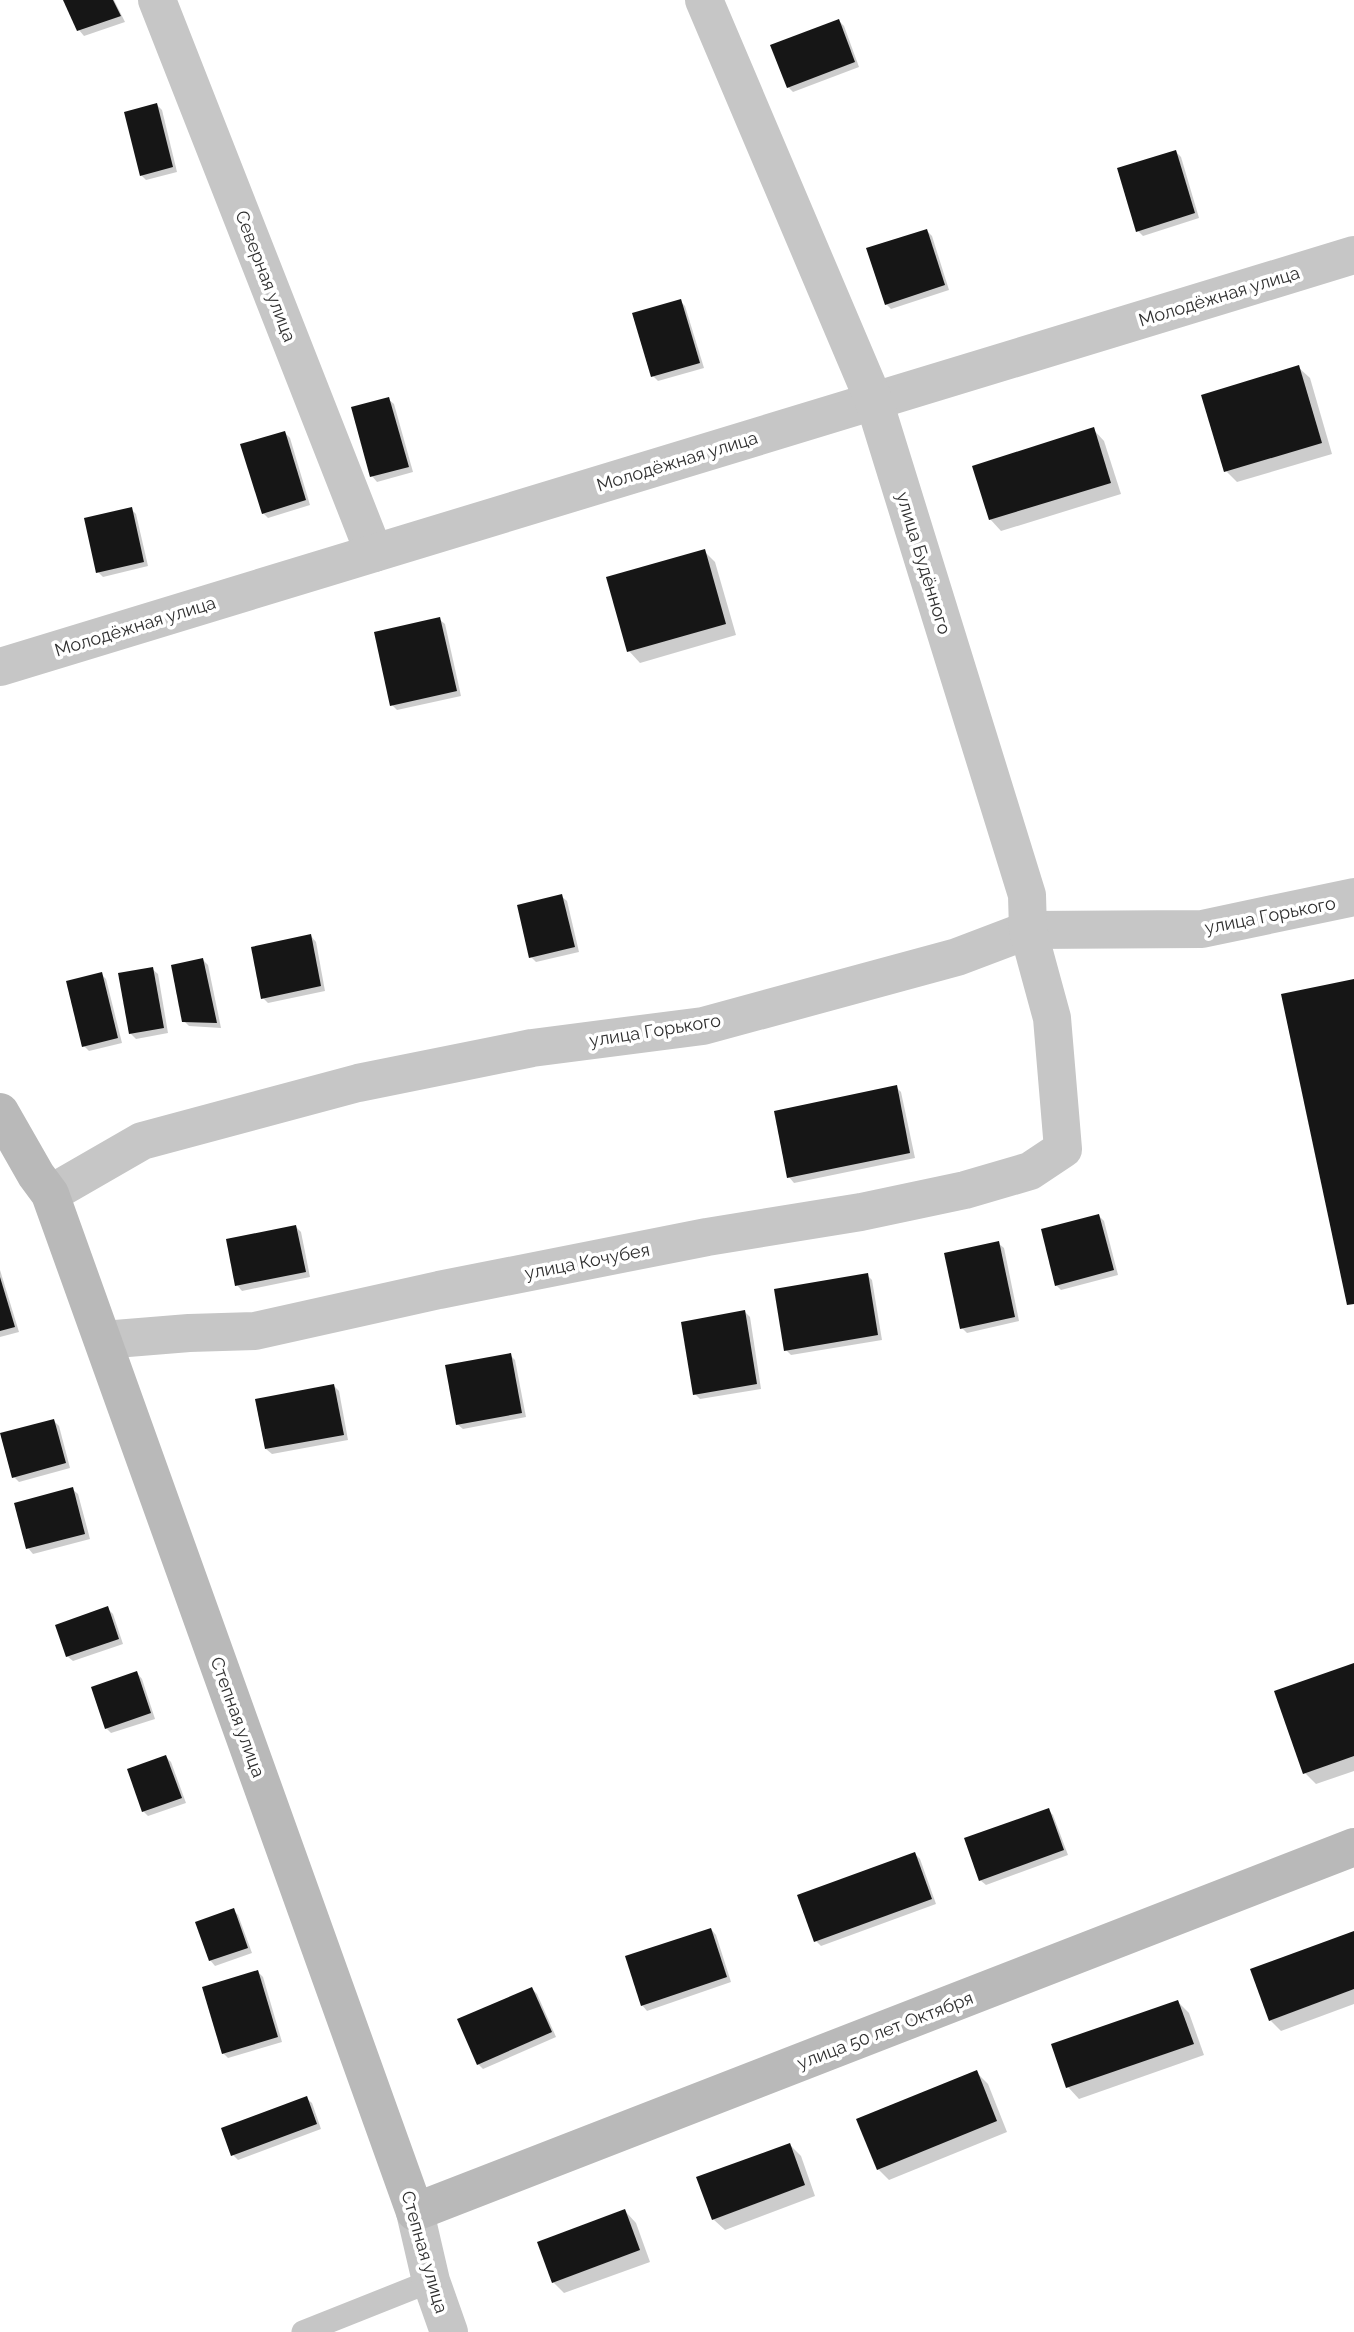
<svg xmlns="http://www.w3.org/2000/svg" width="1354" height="2332" font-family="Raleway,sans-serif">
	<rect width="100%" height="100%" fill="#fff"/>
	<!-- shadow -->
	<g fill="#0003">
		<polygon points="64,0 114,0 125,22 84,36 79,30"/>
		<polygon points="839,21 844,26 859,67 793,92 788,87"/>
		<polygon points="157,105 162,110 177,172 146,180 141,175"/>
		<polygon points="1176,152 1181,157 1199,218 1143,236 1138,231"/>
		<polygon points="927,231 932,236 949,290 891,309 886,304"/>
		<polygon points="680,301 685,306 704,368 658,381 653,376"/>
		<polygon points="1298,367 1310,378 1332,454 1237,482 1226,471"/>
		<polygon points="388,399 394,404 413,472 377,482 372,476"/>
		<polygon points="1093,429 1104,441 1121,494 1001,531 990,519"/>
		<polygon points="285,433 290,438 310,505 268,518 263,513"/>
		<polygon points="131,509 136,514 148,566 103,577 98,572"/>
		<polygon points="704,551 715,562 736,635 640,663 629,651 608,579"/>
		<polygon points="439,619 445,624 461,696 397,710 392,705"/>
		<polygon points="561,896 567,901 579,952 536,962 531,957"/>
		<polygon points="311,936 316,942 325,991 268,1003 263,998"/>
		<polygon points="203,960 208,965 221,1028 189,1026 184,1021"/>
		<polygon points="152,969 158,974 168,1033 136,1039 130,1033"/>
		<polygon points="101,974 106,979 122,1043 89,1051 84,1046"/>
		<polygon points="896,1087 901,1092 915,1158 794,1183 789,1177"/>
		<polygon points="1099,1216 1104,1221 1118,1275 1061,1290 1056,1285"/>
		<polygon points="296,1227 301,1232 310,1277 242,1291 237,1285"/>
		<polygon points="998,1243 1004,1248 1019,1321 967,1333 962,1328"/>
		<polygon points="0,1270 19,1332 0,1337"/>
		<polygon points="867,1275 872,1280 882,1340 791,1355 786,1350"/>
		<polygon points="745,1312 750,1317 761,1389 700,1399 695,1394"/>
		<polygon points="510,1355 515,1360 526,1417 463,1429 457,1424"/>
		<polygon points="334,1386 339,1391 348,1440 272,1454 266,1449"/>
		<polygon points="54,1421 59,1426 70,1468 19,1482 14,1477"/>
		<polygon points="72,1489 78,1494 90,1539 33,1554 28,1548"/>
		<polygon points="107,1608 113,1614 123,1644 73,1661 67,1656"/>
		<polygon points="1354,1665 1354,1771 1316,1784 1305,1773"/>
		<polygon points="137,1673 142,1679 155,1719 111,1733 106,1728"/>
		<polygon points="166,1757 171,1762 186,1803 148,1816 143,1811"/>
		<polygon points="1048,1810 1053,1815 1068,1855 986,1885 980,1880"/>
		<polygon points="915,1854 920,1859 936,1904 821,1946 816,1941"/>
		<polygon points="233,1910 238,1915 252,1953 215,1966 210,1960"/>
		<polygon points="711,1929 716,1935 731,1982 647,2011 642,2005"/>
		<polygon points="1354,1933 1354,2004 1281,2031 1270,2020"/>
		<polygon points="258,1972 263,1977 282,2042 228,2058 223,2053"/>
		<polygon points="532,1989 537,1994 556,2037 483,2069 478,2064"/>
		<polygon points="1178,2002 1189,2013 1204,2055 1079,2099 1068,2087"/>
		<polygon points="976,2072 988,2084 1007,2132 889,2180 878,2169"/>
		<polygon points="306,2098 312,2103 321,2129 238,2160 233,2155"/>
		<polygon points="790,2145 801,2156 815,2196 725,2230 713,2219"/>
		<polygon points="625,2211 636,2223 650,2262 564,2293 553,2282"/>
	</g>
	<!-- building -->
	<g fill="#161616">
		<polygon points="63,0 113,0 121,16 77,31"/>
		<polygon points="839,19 855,62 787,88 770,45"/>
		<polygon points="157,103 173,167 140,176 124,112"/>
		<polygon points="1176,150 1195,213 1136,232 1117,168"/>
		<polygon points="927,229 945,285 885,305 866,248"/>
		<polygon points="681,299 700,363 651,377 632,313"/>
		<polygon points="1299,365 1322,443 1224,472 1201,395"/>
		<polygon points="389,397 409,467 370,477 351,407"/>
		<polygon points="1094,427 1111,483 989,520 972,466"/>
		<polygon points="285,431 306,500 262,514 240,444"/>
		<polygon points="132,507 144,562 96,573 84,518"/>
		<polygon points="705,549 726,624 627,652 606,577"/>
		<polygon points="440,617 457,691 390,706 374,632"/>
		<polygon points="562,894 575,947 529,958 517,905"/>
		<polygon points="311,934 321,986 261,999 251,947"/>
		<polygon points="203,958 217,1023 182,1022 171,965"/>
		<polygon points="153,967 164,1028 129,1034 118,973"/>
		<polygon points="102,972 118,1038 82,1047 66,981"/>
		<polygon points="1354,979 1354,1304 1347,1305 1281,994"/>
		<polygon points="897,1085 910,1153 787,1178 774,1111"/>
		<polygon points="1099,1214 1114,1270 1055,1286 1041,1229"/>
		<polygon points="296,1225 306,1272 235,1286 226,1239"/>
		<polygon points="999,1241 1015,1317 960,1329 944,1253"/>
		<polygon points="868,1273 878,1335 784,1351 774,1289"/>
		<polygon points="0,1277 15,1327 0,1331"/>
		<polygon points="745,1310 757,1384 693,1395 681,1322"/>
		<polygon points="511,1353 522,1413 456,1425 445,1365"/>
		<polygon points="334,1384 344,1435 265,1449 255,1399"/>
		<polygon points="54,1419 66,1463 12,1478 0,1433"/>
		<polygon points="73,1487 85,1534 26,1549 14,1503"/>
		<polygon points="108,1606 119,1639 66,1657 55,1625"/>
		<polygon points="1354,1663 1354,1756 1303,1774 1274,1691"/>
		<polygon points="137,1671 151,1713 105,1729 91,1687"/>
		<polygon points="166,1755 182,1798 142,1812 127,1769"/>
		<polygon points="1049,1808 1064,1850 979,1881 964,1838"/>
		<polygon points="915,1852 932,1899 814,1942 797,1895"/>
		<polygon points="234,1908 248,1948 209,1961 195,1922"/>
		<polygon points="711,1928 727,1977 641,2006 625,1956"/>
		<polygon points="1354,1931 1354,1989 1269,2021 1250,1969"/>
		<polygon points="258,1970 278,2037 222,2054 202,1987"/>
		<polygon points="532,1987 552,2032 477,2065 457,2019"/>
		<polygon points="1178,2000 1194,2044 1066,2088 1051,2044"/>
		<polygon points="977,2070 997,2121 877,2170 856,2119"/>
		<polygon points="307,2096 317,2124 231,2156 221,2128"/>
		<polygon points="790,2143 805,2185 712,2220 696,2177"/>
		<polygon points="625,2209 640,2250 552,2283 537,2242"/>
	</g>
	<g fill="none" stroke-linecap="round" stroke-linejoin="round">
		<!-- lane -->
		<polyline stroke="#c6c6c6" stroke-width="23" points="303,2332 431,2281"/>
		<!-- street -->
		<g stroke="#c6c6c6" stroke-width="38">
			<polyline points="157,0 374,553"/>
			<polyline points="0,667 1354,255"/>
			<polyline points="50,1194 142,1141 358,1083 532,1048 703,1026 957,957 1028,930 1202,929 1354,897"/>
			<polyline points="103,1340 189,1333 255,1331 439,1290 707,1237 861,1212 965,1190 1030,1171 1063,1149 1052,1018 1028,930 1027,895 874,401 704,0"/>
			<polyline points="415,2212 431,2281 449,2332"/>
		</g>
		<!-- secondary -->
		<polyline stroke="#b9b9b9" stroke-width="38" points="0,1112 36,1175 50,1194 415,2212 1354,1847"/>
	</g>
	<g text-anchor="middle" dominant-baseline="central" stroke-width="7" stroke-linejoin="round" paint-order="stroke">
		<!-- street labels -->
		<g font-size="18" fill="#2f2f2f" stroke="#fff">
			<text transform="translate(266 276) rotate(69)">Северная улица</text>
			<text transform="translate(1219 296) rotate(-17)">Молодёжная улица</text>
			<text transform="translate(677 461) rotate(-17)">Молодёжная улица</text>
			<text transform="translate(924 563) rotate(73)">улица Будённого</text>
			<text transform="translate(135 626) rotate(-17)">Молодёжная улица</text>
			<text transform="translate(1270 915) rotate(-11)">улица Горького</text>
			<text transform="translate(655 1030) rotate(-9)">улица Горького</text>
			<text transform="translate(587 1261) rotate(-11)">улица Кочубея</text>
			<text transform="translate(238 1717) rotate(70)">Степная улица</text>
			<text transform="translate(885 2030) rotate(-21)">улица 50 лет Октября</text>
			<text transform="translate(425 2252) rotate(74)">Степная улица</text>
		</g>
	</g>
</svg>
